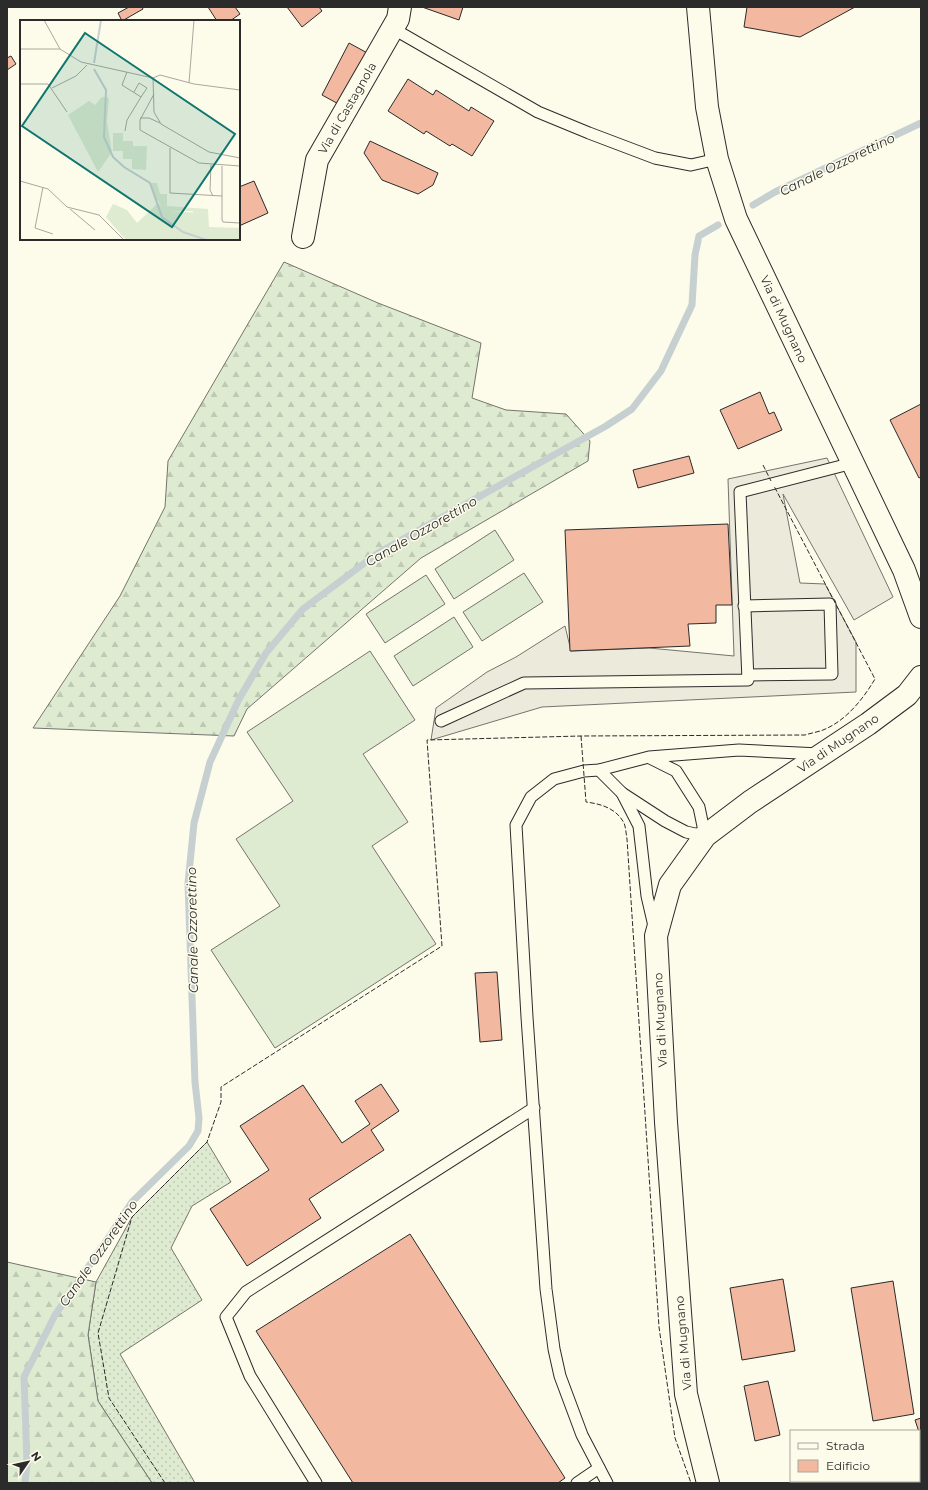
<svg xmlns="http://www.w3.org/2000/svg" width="928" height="1490" font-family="Montserrat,sans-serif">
	<defs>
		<pattern id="grass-dots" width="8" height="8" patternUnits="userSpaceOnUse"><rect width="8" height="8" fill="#deebd1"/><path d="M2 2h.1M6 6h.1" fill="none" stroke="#bfcab4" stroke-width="1.8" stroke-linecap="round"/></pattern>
		<pattern id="forest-firs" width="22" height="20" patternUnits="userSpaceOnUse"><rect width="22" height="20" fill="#deebd1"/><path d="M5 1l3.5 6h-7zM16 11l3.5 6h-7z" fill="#bfcab4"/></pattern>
	</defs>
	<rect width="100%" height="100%" fill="#fdfbea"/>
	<!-- grass -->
	<polygon fill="url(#grass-dots)" stroke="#74746e" points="207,1142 231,1182 192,1206 171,1248 202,1300 120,1354 195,1483 152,1483 98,1401 88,1335 96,1282 132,1217"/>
	<!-- forest -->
	<g fill="url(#forest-firs)" stroke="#74746e">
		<polygon points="284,262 378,303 481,343 472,398 506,410 566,414 590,441 588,461 421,558 247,709 234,736 33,728 120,596 165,507 168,461"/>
		<polygon points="7,1262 96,1282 88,1335 98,1401 152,1483 7,1483"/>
	</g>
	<!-- garden -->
	<g fill="#deebd1" stroke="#74746e">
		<polygon points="495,530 514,560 454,599 435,569"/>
		<polygon points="524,573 543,602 482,641 463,612"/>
		<polygon points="426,575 445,604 385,643 366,614"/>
		<polygon points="454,617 473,647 413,686 394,656"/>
		<polygon points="370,651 415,720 363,754 408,822 372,846 436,944 275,1048 211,950 280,906 236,839 293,801 247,732"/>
	</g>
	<!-- parking -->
	<polygon fill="#eceadb" stroke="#74746e" points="827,458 893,597 854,620 783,494 800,583 825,584 856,642 856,692 542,707 431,740 436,708 487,672 516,657 565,626 571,651 649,648 734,656 728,479"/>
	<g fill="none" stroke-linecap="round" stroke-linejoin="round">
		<!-- stream -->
		<g stroke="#c7d0d0" stroke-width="7">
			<polyline points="753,205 775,192 921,123"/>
			<polyline points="25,1483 27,1464 24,1377 55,1315 109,1237 132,1202 189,1146 198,1131 199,1118 195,1082 188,883 194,823 210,762 239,699 266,653 303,609 378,553 606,426 632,409 661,371 692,305 695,255 699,236 718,225"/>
		</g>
	</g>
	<!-- building -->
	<g fill="#f2b8a0" stroke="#2b2b2b">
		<polygon points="129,7 142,7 143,9 122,21 118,13"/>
		<polygon points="208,7 235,7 240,14 230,21 217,21"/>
		<polygon points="287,7 319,7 322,11 302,27"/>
		<polygon points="422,7 463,7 459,20"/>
		<polygon points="747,7 855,7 800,37 744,27"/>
		<polygon points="349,43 371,55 344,107 322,95"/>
		<polygon points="11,56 16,64 7,70 7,58"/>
		<polygon points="408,79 433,95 436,90 469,111 471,107 494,121 472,156 452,144 450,146 426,131 424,134 388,111"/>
		<polygon points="370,141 438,173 433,185 418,194 382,180 364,153"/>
		<polygon points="254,181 268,213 239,226 239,187"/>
		<polygon points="760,392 769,414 774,412 782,430 738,449 720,410"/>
		<polygon points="921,404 921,477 919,478 890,420"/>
		<polygon points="689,456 694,473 638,488 633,470"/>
		<polygon points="728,524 732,605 716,605 716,623 688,624 690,646 570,651 565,530"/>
		<polygon points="497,972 502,1040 480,1042 475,973"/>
		<polygon points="381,1084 399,1111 371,1130 384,1150 309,1199 321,1218 247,1266 210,1209 269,1170 240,1126 303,1085 342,1143 370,1124 355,1101"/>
		<polygon points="410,1234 565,1478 558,1483 353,1483 256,1331"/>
		<polygon points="783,1279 795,1351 742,1360 730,1288"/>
		<polygon points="893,1281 914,1414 873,1421 851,1288"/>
		<polygon points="768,1381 780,1435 755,1441 744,1386"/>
		<polygon points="921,1418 921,1438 915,1420"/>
	</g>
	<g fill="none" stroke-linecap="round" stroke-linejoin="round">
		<!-- lane casing -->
		<g stroke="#2b2b2b" stroke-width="13">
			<g id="lane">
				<polyline points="392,28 538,112 589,133 655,158 691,165 717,159"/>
				<polyline points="744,606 830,604 832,674 748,675"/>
				<polyline points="441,721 524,683 748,680 740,492 853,463"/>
				<polyline points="599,770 622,793 639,826 647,896 654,926"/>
				<polyline points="622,793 665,821 686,832 705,836 699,807 676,771 650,758"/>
				<polyline points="316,1483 250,1376 226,1317 246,1292 534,1108"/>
				<polyline points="577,1483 599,1468"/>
				<polyline points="607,1483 582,1435 560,1376 554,1349 546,1289 527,1017 516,825 531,797 554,779 584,771 599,770 649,757 739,750 820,754"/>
			</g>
		</g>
		<!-- street casing -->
		<g stroke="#2b2b2b" stroke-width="24">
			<g id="street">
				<polyline points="698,7 707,107 717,159 736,219 904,570 921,617"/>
				<polyline points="303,237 317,160 398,19 400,7"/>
				<polyline points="708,1483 686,1394 666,1122 656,936 670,885 705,836 750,802 868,724 907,695 921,677"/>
			</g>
		</g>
		<!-- lane -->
		<use href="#lane" stroke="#fdfbea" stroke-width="11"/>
		<!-- street -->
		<use href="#street" stroke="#fdfbea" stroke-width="22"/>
		<!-- fence -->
		<g stroke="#2b2b2b" stroke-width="1" stroke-dasharray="5 2" stroke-linecap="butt">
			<polyline points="763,465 771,481"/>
			<path d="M581 736 586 802C601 804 616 808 624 823 626 828 626 834 627 839L659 1327 675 1438 691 1483"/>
			<path d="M165 1483 109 1398 98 1333 132 1217 207 1142 221 1102V1087L442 946 427 740 581 736 805 735C811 733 818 732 823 730 846 721 863 699 875 679L774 486"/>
		</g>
	</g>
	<g text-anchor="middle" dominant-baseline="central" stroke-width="3" stroke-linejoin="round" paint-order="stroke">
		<!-- street labels -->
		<g font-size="12" fill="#2b2b2b" stroke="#fdfbea">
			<text transform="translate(347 108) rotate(-60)">Via di Castagnola</text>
			<text transform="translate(784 319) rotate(65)">Via di Mugnano</text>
			<text transform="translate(838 743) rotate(-34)">Via di Mugnano</text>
			<text transform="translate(660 1020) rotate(-93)">Via di Mugnano</text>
			<text transform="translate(683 1343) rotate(-95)">Via di Mugnano</text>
		</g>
		<!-- water labels -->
		<g font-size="13" font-style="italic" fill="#2b2b2b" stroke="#fdfbea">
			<text transform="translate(837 164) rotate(-26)">Canale Ozzorettino</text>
			<text transform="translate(421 531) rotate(-30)">Canale Ozzorettino</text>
			<text transform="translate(192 930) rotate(-91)">Canale Ozzorettino</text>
			<text transform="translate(98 1253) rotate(-55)">Canale Ozzorettino</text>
		</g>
	</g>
	<!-- overview -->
	<g transform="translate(20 20)">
		<rect width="220" height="220" fill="#fdfbea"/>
		<path d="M131 163H137L140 174H147V186L188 189 189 207 220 208V220H190L175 215 173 191H150L143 188 134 175Z" fill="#deebd1"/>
		<path d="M82 77 89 78 87 102 92 132 78 152 48 95 69 81 75 85ZM138 183 150 191 181 193 175 215 190 220H106L86 197 93 184 107 190 117 203Z" fill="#deebd1"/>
		<path d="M93 113H103V121H113V126H127L126 150 112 149V139H103V131H93Z" fill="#deebd1"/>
		<path fill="none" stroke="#c7d0d0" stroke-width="2" d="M74 43 81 0M74 49 86 70 84 117 93 137 104 147 130 163 142 197 163 212 187 220"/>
		<path fill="none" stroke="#a9a89e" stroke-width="1" d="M24 0 40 29 61 42 133 58 134 92 141 104 189 132 220 138M0 29H40M133 58 140 55 174 64 220 70M169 63 174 0M0 64H28L47 92M32 68 56 56 67 45M114 72 119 63 127 68 121 77M134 74 120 100V110L179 143 220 146M120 98H129L140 103M105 111 107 100 121 77 102 65 107 52M150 128V173L202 176M191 145 190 170 193 176M202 146V200L203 202 220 203M0 161 28 169 47 187 79 195 104 220M23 167 15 208 33 214M50 189 75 210"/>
		<path fill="#0f766e" fill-opacity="0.15" stroke="#0f766e" stroke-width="2" d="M65 13 215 114 152 207 2 106Z"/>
		<rect width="220" height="220" fill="none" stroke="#2b2b2b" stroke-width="2"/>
	</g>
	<!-- border -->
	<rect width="928" height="1490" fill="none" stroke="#2b2b2b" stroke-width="16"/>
	<!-- legend -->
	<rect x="790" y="1430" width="130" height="52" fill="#fdfbea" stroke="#a9a89e"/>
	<rect x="798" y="1443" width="20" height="6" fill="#fdfbea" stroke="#a9a89e"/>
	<text x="826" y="1450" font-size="12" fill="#2b2b2b">Strada</text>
	<rect x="798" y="1460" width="20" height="12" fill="#f2b8a0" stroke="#a9a89e"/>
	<text x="826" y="1470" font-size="12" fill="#2b2b2b">Edificio</text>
	<!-- north arrow -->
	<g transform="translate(28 1462) rotate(56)" stroke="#fdfbea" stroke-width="3" paint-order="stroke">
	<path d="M0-3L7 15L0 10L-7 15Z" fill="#2b2b2b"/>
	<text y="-6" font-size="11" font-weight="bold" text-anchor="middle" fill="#2b2b2b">N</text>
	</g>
</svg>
